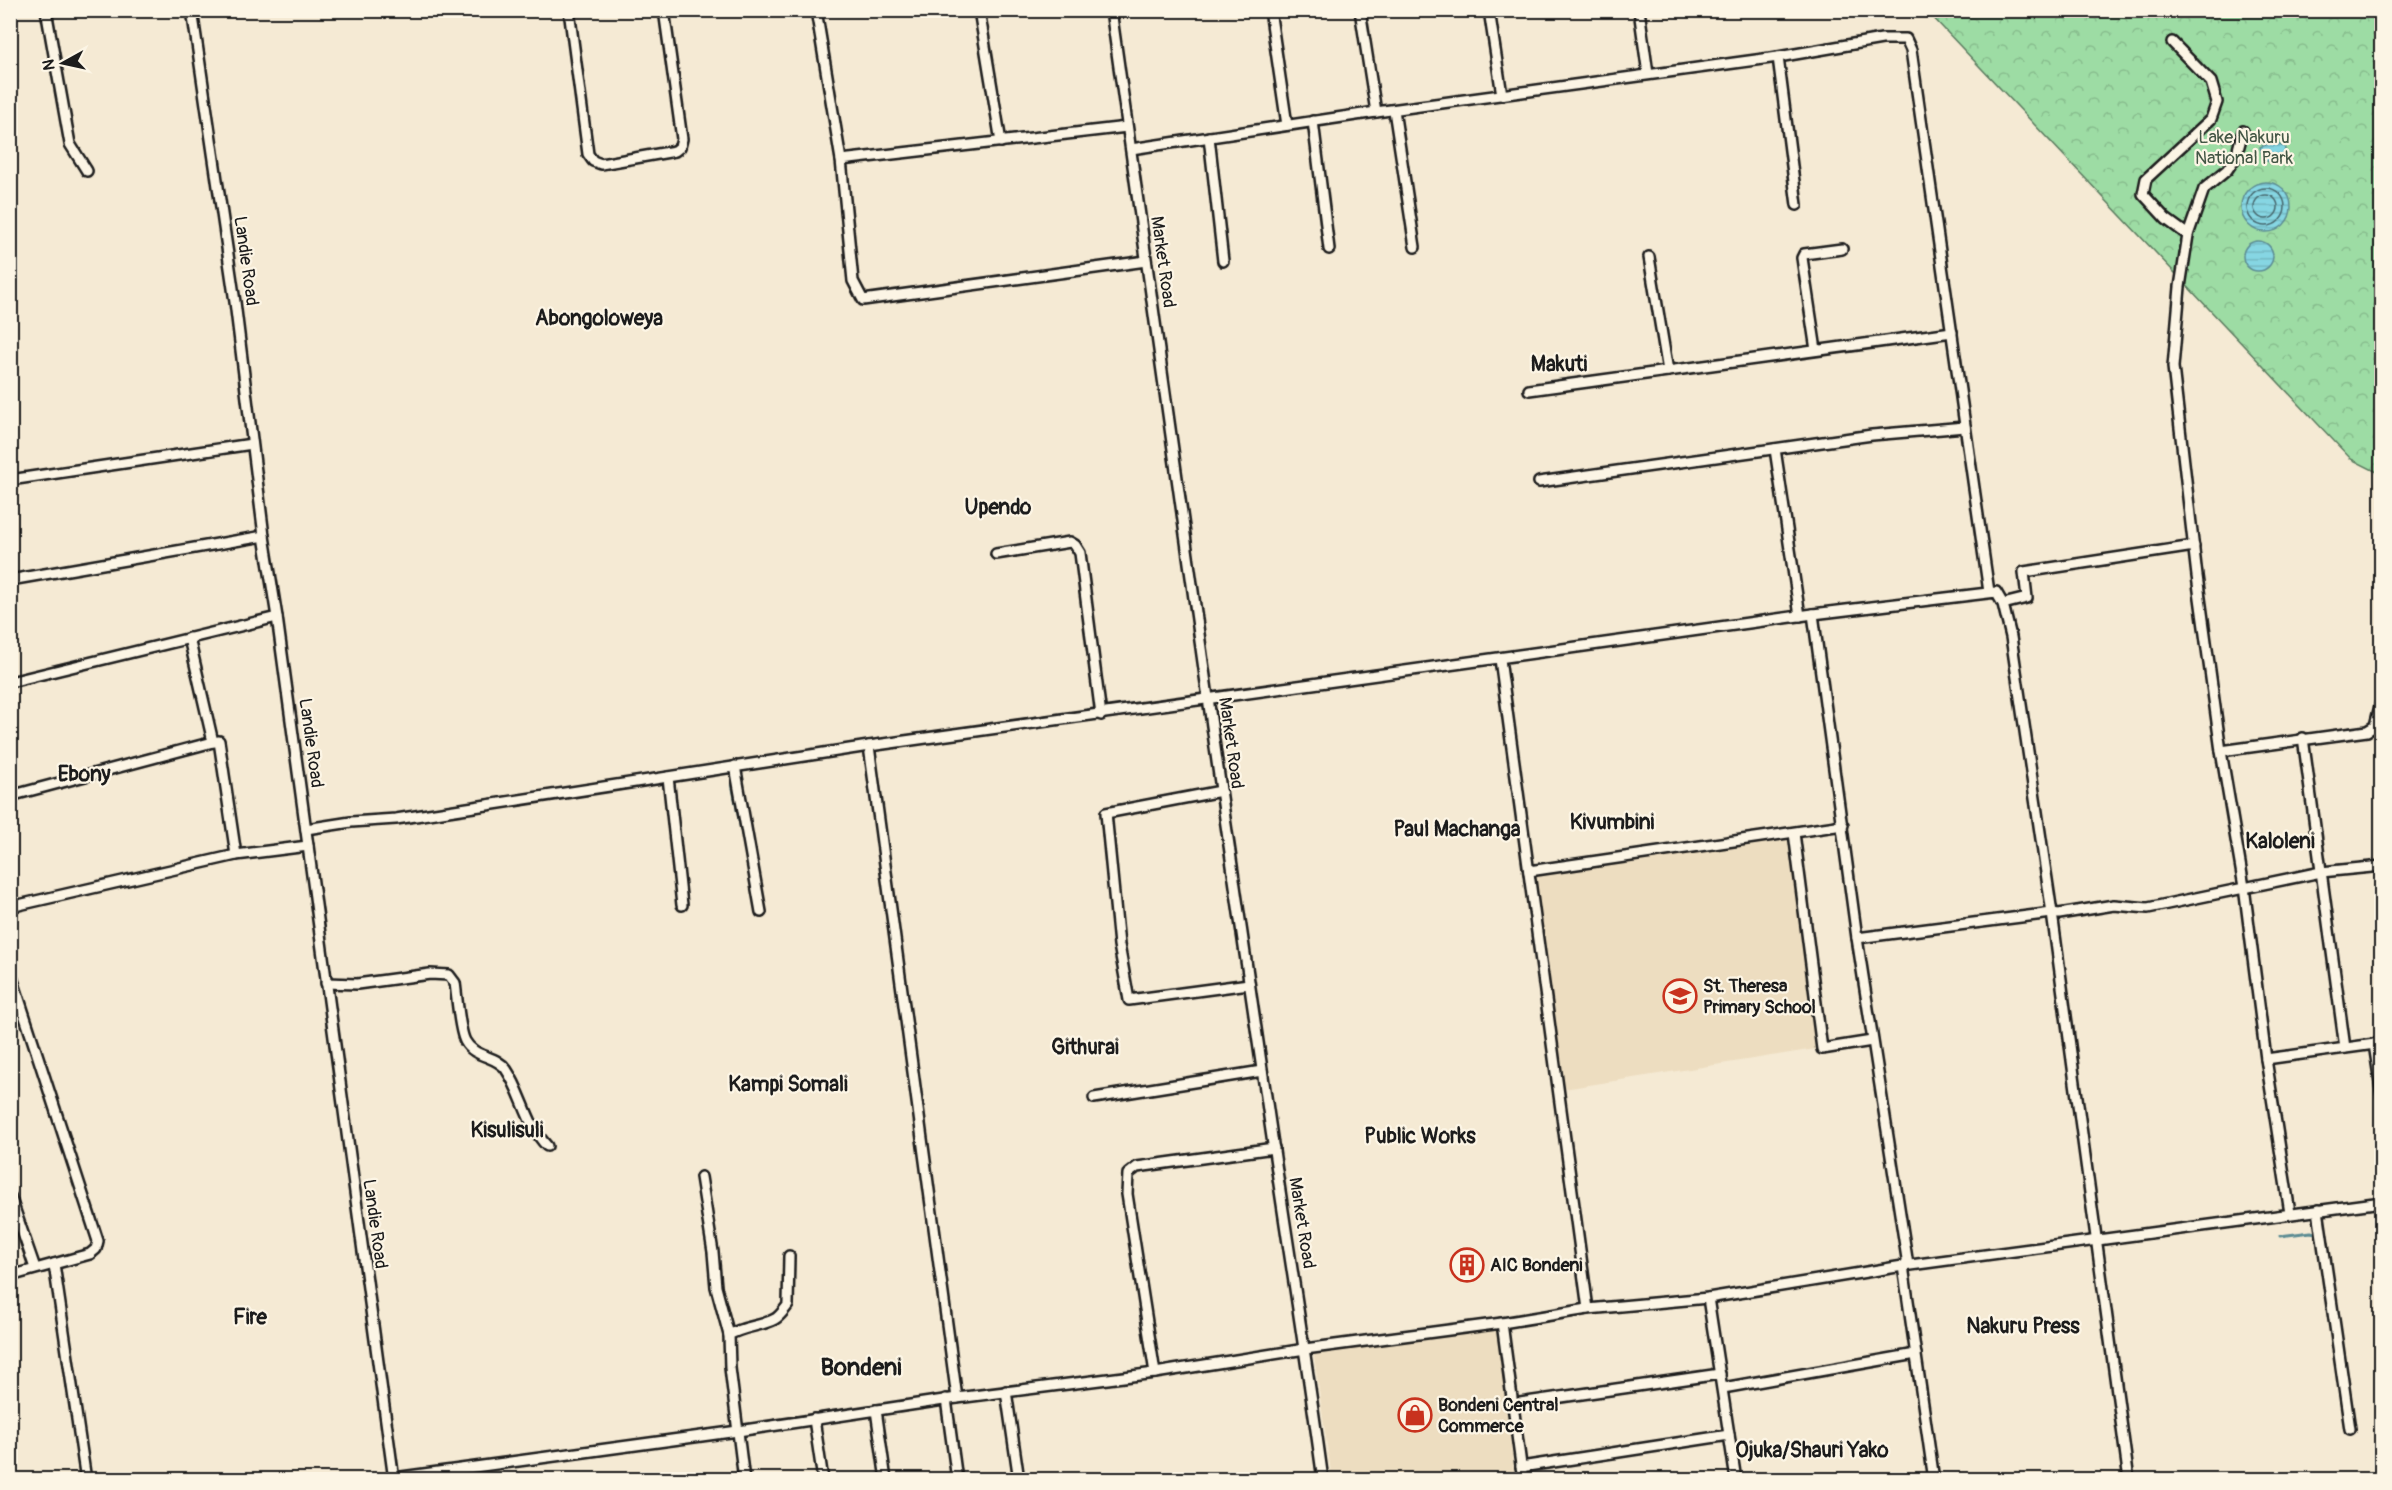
<svg xmlns="http://www.w3.org/2000/svg" width="2392" height="1490" font-family="Pangolin,sans-serif">
	<defs>
		<pattern id="park-crowns" width="20" height="18" patternUnits="userSpaceOnUse" patternTransform="scale(1.5)"><rect width="20" height="18" fill="#9ddca4"/><path d="M2 6a3 3 0 1 1 6 0M12 15a3 3 0 1 1 6 0" fill="none" stroke="#87bc8d"/></pattern>
		<pattern id="water-rules" width="6" height="5" patternUnits="userSpaceOnUse" patternTransform="scale(1.5)"><rect width="6" height="5" fill="#86d6e3"/><path d="M0 2.5h6" fill="none" stroke="#73b7c2"/></pattern>
	</defs>
	<rect width="100%" height="100%" fill="#f5ead4"/>
	<filter id="ink" filterUnits="userSpaceOnUse"><feTurbulence type="fractalNoise" baseFrequency=".0167" numOctaves="2"/><feDisplacementMap in="SourceGraphic" scale="12" xChannelSelector="R" yChannelSelector="G"/><feConvolveMatrix kernelMatrix="1 2 1 2 8 2 1 2 1" color-interpolation-filters="sRGB"/></filter>
	<g filter="url(#ink)">
		<!-- built -->
		<g fill="#edddc0">
			<polygon points="1790,838 1815,1049 1564,1089 1534,875"/>
			<polygon points="1497,1327 1515,1479 1332,1479 1313,1350"/>
		</g>
		<!-- park -->
		<polygon fill="url(#park-crowns)" stroke="#5c7c60" stroke-width="1.5" points="1927,11 2381,11 2381,474 2351,459"/>
		<!-- water -->
		<g fill="url(#water-rules)" stroke="#5c8c93" stroke-width="1.5">
			<polygon points="2272,142 2285,147 2284,160 2273,164 2263,159 2260,147"/>
			<circle cx="2266" cy="207" r="25"/>
			<circle cx="2258" cy="256" r="15"/>
		</g>
		<g fill="none" stroke-linecap="round" stroke-linejoin="round">
			<!-- shore -->
			<g stroke="#46666c" stroke-width="1.5">
				<circle cx="2266" cy="207" r="19"/>
				<circle cx="2266" cy="207" r="12"/>
			</g>
			<!-- stream -->
			<g stroke="#5c8c93" stroke-width="3">
				<polyline points="732,783 742,835"/>
				<polyline points="2280,1236 2311,1232 2319,1234"/>
			</g>
			<!-- street casing -->
			<g stroke="#1c1c1c" stroke-width="14">
				<g id="street">
					<polyline points="46,10 70,144 87,171"/>
					<polyline points="192,10 235,302 264,536 277,617 394,1480"/>
					<polyline points="569,10 588,154 593,161 601,164 675,151 680,147 682,139 664,10"/>
					<polyline points="816,10 841,160 853,281 863,300 1146,261"/>
					<polyline points="979,10 1001,142"/>
					<path d="M1111 10C1160 375 1213 739 1267 1103 1285 1229 1306 1354 1323 1480"/>
					<polyline points="1270,10 1287,125"/>
					<polyline points="1360,10 1376,112"/>
					<polyline points="1489,10 1502,95"/>
					<polyline points="1639,10 1648,74"/>
					<polyline points="2172,42 2211,82 2217,102 2211,119 2146,179 2143,194 2166,219 2188,235"/>
					<polyline points="1778,57 1797,205"/>
					<polyline points="1394,110 1415,247"/>
					<polyline points="1313,121 1329,249"/>
					<polyline points="2243,131 2236,157 2227,170 2204,189 2188,235 2180,287 2173,367 2197,576 2221,751 2244,887 2266,1059 2290,1213"/>
					<polyline points="1209,137 1223,261"/>
					<polyline points="1131,149 1376,112 1778,57 1882,39 1906,39 1911,50 1989,592"/>
					<polyline points="841,160 1127,127"/>
					<polyline points="1649,257 1668,371"/>
					<polyline points="1816,350 1802,258 1804,254 1842,249"/>
					<polyline points="1529,390 1952,332"/>
					<polyline points="1775,449 1800,616"/>
					<polyline points="10,480 252,444"/>
					<polyline points="1539,482 1872,435 1965,427"/>
					<polyline points="996,554 1070,542 1075,545 1080,553 1101,715"/>
					<polyline points="10,580 264,536"/>
					<polyline points="2003,604 2027,598 2024,572 2194,546"/>
					<polyline points="1813,614 1857,938 1908,1265"/>
					<polyline points="1500,659 1588,1309"/>
					<polyline points="10,682 277,617"/>
					<polyline points="2375,726 2382,698"/>
					<polyline points="2303,738 2345,1048"/>
					<polyline points="213,742 219,741 236,855"/>
					<polyline points="869,746 957,1398"/>
					<polyline points="2221,751 2367,731 2375,726 2382,736"/>
					<polyline points="735,766 761,912"/>
					<polyline points="668,777 682,905"/>
					<polyline points="1221,791 1106,813 1119,945 1129,1000 1249,984"/>
					<polyline points="10,796 213,742 189,638"/>
					<polyline points="306,829 351,822 396,819 869,746 1813,614 1996,592 2003,604 2011,637 2052,913 2129,1480"/>
					<polyline points="1794,833 1822,1049 1872,1041"/>
					<polyline points="1529,871 1843,825"/>
					<polyline points="10,907 236,855 308,846"/>
					<polyline points="1857,938 2052,913 2059,914 2114,905 2148,908 2321,872 2382,866"/>
					<polyline points="10,971 98,1241 96,1249 90,1254 10,1276"/>
					<path d="M326 983 357 984 430 974 449 975 455 983C457 996 459 1030 465 1041 474 1058 496 1055 506 1069 523 1094 526 1124 547 1146"/>
					<polyline points="2374,1044 2382,1096"/>
					<polyline points="2266,1059 2382,1043"/>
					<polyline points="1094,1098 1262,1071"/>
					<polyline points="701,1177 713,1252 716,1287 729,1335"/>
					<polyline points="10,1196 35,1268"/>
					<polyline points="2318,1210 2350,1429"/>
					<polyline points="54,1264 86,1480"/>
					<polyline points="1903,1266 1934,1480"/>
					<polyline points="1708,1298 1736,1480"/>
					<polyline points="1502,1323 1523,1480"/>
					<polyline points="1155,1373 1127,1194 1128,1174 1137,1167 1274,1148"/>
					<polyline points="1723,1388 1916,1354"/>
					<polyline points="1006,1391 1019,1480"/>
					<polyline points="946,1399 957,1480"/>
					<polyline points="1513,1404 1720,1374"/>
					<polyline points="876,1410 886,1480"/>
					<polyline points="814,1419 823,1480"/>
					<polyline points="1521,1467 1729,1435"/>
					<polyline points="394,1478 738,1431 957,1398 1155,1373 1305,1349 1502,1323 1588,1309 1708,1298 1903,1266 2382,1202"/>
					<path d="M744 1480 730 1368 729 1335C743 1326 760 1327 775 1319 780 1316 784 1310 788 1305L789 1256"/>
				</g>
			</g>
			<!-- street -->
			<use href="#street" stroke="#fcf5e5" stroke-width="9"/>
		</g>
	</g>
	<!-- icons -->
	<defs>
		<g id="school-ring" transform="scale(1.725)"><circle r="9.5" fill="#fcf5e5" stroke="#c8321e" stroke-width="1.5"/><path d="M0-5L7-2L0 1L-7-2ZM-4 1L0 2.5L4 1V4Q0 6-4 4Z" fill="#c8321e"/></g>
		<g id="building-ring" transform="scale(1.725)"><circle r="9.5" fill="#fcf5e5" stroke="#c8321e" stroke-width="1.5"/><path d="M-4-6H4V6H1V3H-1V6H-4ZM-2.5-4.3h1.7v1.8h-1.7ZM.8-4.3h1.7v1.8H.8ZM-2.5-1h1.7V.8h-1.7ZM.8-1h1.7V.8H.8Z" fill="#c8321e"/></g>
		<g id="shop-ring" transform="scale(1.725)"><circle r="9.5" fill="#fcf5e5" stroke="#c8321e" stroke-width="1.5"/><path d="M-5-2.5h2.3a2.7 3.5 0 0 1 5.4 0H5L5.5 6h-11ZM-1.5-2.5h3a1.5 2.3 0 0 0-3 0Z" fill="#c8321e"/></g>
	</defs>
	<g fill-rule="evenodd">
		<use href="#school-ring" x="1680" y="996"/>
		<use href="#building-ring" x="1467" y="1265"/>
		<use href="#shop-ring" x="1415" y="1415"/>
	</g>
	<g text-anchor="middle" dominant-baseline="central" stroke-width="4.5" stroke-linejoin="round" paint-order="stroke">
		<!-- park labels -->
		<g font-size="18" fill="#435645" stroke="#fcf5e5">
			<text x="2244" y="137">Lake Nakuru<tspan x="2244" dy="21">National Park</tspan></text>
		</g>
		<!-- street labels -->
		<g font-size="18" fill="#1c1c1c" stroke="#fcf5e5">
			<text transform="translate(246 261) rotate(82)">Landie Road</text>
			<text transform="translate(1163 262) rotate(82)">Market Road</text>
			<text transform="translate(311 743) rotate(82)">Landie Road</text>
			<text transform="translate(1231 743) rotate(82)">Market Road</text>
			<text transform="translate(1302 1223) rotate(81)">Market Road</text>
			<text transform="translate(375 1224) rotate(82)">Landie Road</text>
		</g>
		<!-- poi labels -->
		<g font-size="18" font-weight="bold" fill="#1c1c1c" stroke="#fcf5e5" text-anchor="start">
			<text x="1703" y="986">St. Theresa<tspan x="1703" dy="21">Primary School</tspan></text>
			<text x="1490" y="1265">AIC Bondeni</text>
			<text x="1438" y="1405">Bondeni Central<tspan x="1438" dy="21">Commerce</tspan></text>
		</g>
		<!-- quarter labels -->
		<g font-size="21" font-weight="bold" fill="#1c1c1c" stroke="#fcf5e5">
			<text x="599" y="318">Abongoloweya</text>
			<text x="1559" y="364">Makuti</text>
			<text x="998" y="507">Upendo</text>
			<text x="84" y="774">Ebony</text>
			<text x="1612" y="822">Kivumbini</text>
			<text x="1457" y="829">Paul Machanga</text>
			<text x="2280" y="841">Kaloleni</text>
			<text x="1085" y="1047">Githurai</text>
			<text x="788" y="1084">Kampi Somali</text>
			<text x="507" y="1130">Kisulisuli</text>
			<text x="1420" y="1136">Public Works</text>
			<text x="250" y="1317">Fire</text>
			<text x="2023" y="1326">Nakuru Press</text>
			<text x="1812" y="1450">Ojuka/Shauri Yako</text>
		</g>
		<!-- district labels -->
		<g font-size="24" font-weight="bold" fill="#1c1c1c" stroke="#fcf5e5">
			<text x="861" y="1367">Bondeni</text>
		</g>
	</g>
	<!-- margin -->
	<rect width="2392" height="1490" fill="none" stroke="#fcf5e5" stroke-width="36"/>
	<rect x="18" y="18" width="2356" height="1454" fill="none" stroke="#1c1c1c" stroke-width="2" filter="url(#ink)"/>
	<!-- north arrow -->
	<g transform="translate(63 63) rotate(262)" stroke="#fcf5e5" stroke-width="4.5" paint-order="stroke">
	<path d="M0-4.5L10 22L0 15L-10 22Z" fill="#1c1c1c"/>
	<text y="-9" font-size="16" font-weight="bold" text-anchor="middle" fill="#1c1c1c">N</text>
	</g>
</svg>
